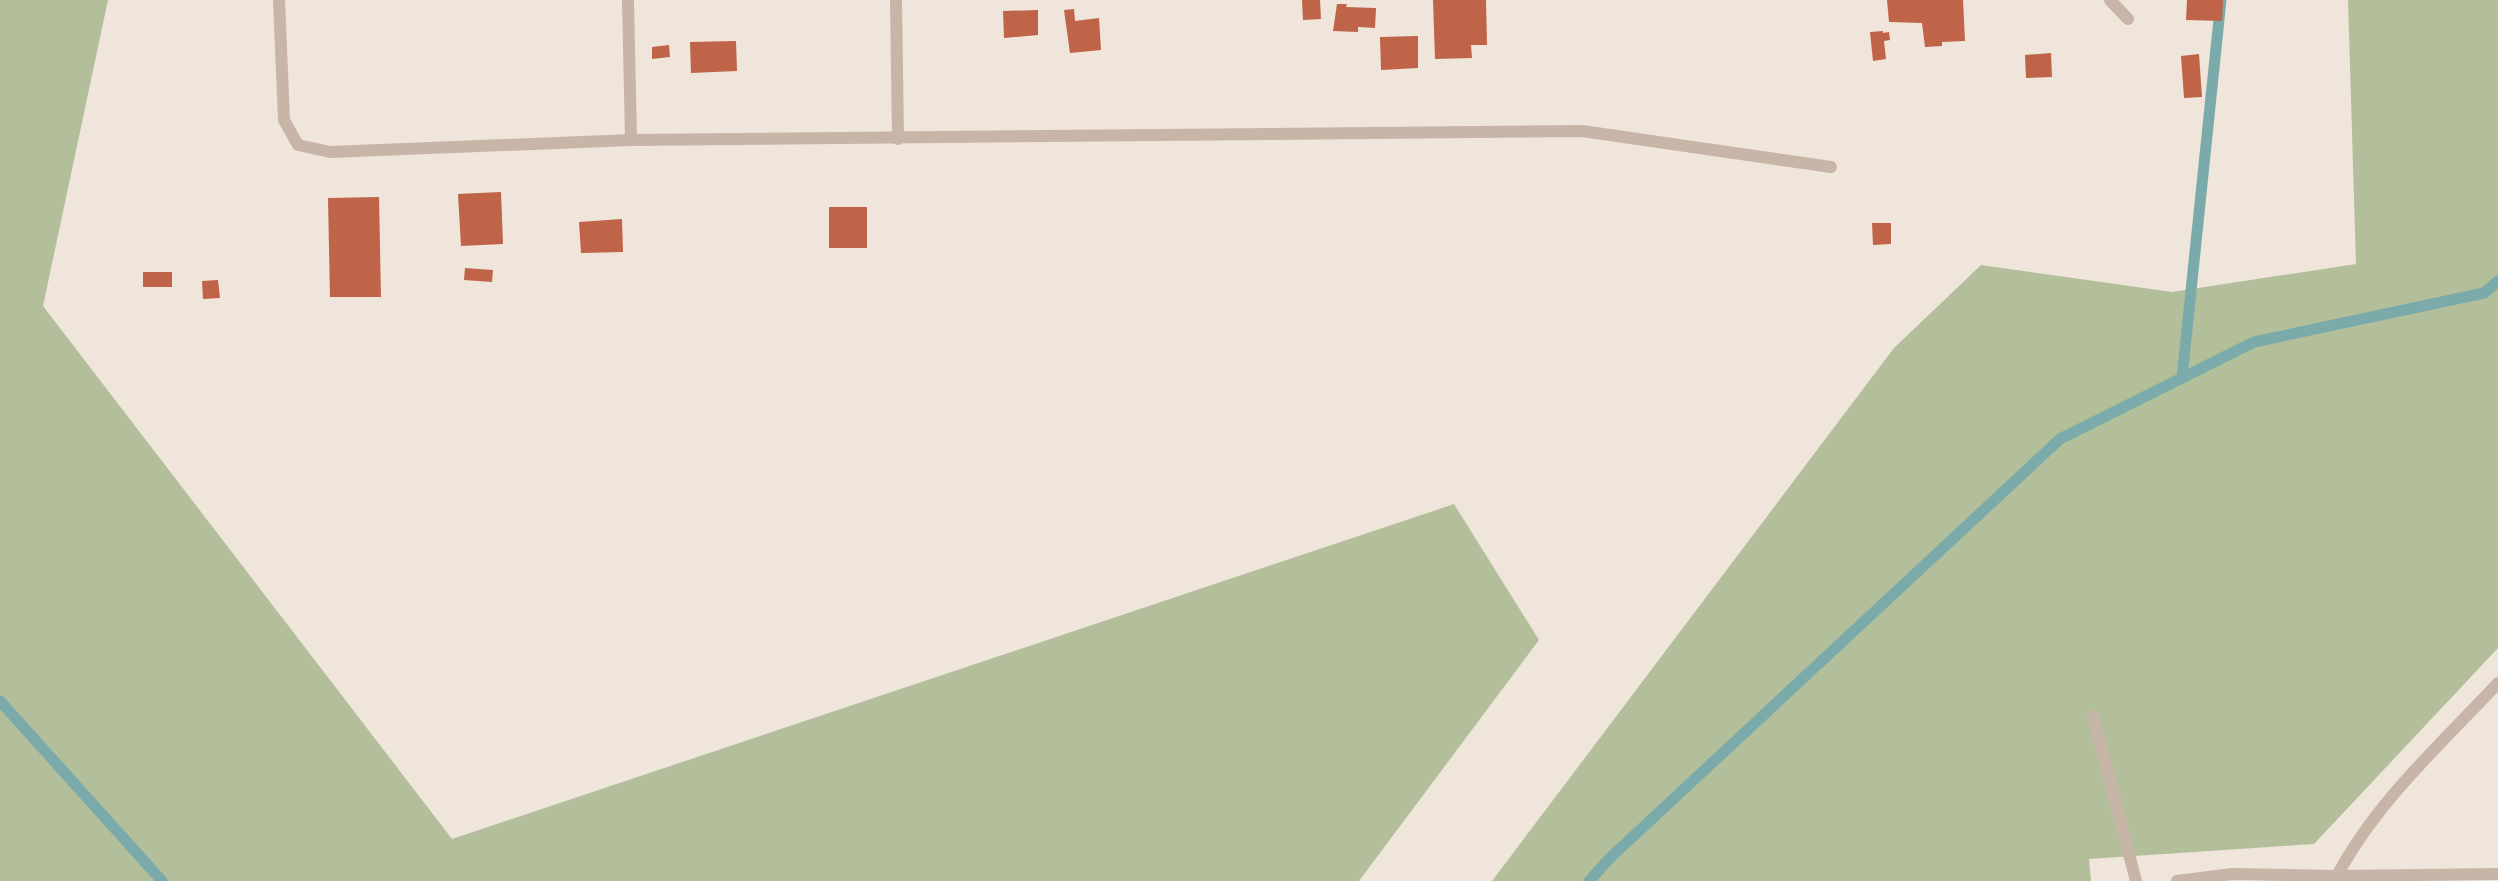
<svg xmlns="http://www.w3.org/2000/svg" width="2498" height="881" font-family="Poppins,sans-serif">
	<rect width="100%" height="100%" fill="#f0e5da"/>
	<!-- green -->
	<g fill="#b3be9b">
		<polygon points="0,0 108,0 43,306 452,839 1454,504 1539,640 1359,881 0,881"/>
		<polygon points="2348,0 2498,0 2498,648 2314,844 2089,859 2091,881 1492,881 1894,348 1981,265 2172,292 2356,264"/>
	</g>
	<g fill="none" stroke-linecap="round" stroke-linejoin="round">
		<!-- stream -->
		<g stroke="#7baaab" stroke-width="11">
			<polyline points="2182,378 2221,0"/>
			<polyline points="0,701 162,881"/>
			<polyline points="1589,881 1611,857 2060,439 2254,342 2484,293 2498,281"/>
		</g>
	</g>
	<!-- building -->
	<g fill="#bf6349">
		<polygon points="1302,0 1320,0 1321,19 1303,20"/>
		<polygon points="1433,0 1486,0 1487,45 1471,45 1472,58 1435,59"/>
		<polygon points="1887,0 1963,0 1965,41 1942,42 1942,46 1925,47 1922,23 1889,22"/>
		<polygon points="2187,0 2223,0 2222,21 2186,20"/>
		<polygon points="1337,4 1347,4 1346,7 1376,8 1375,28 1358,27 1358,32 1333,31"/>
		<polygon points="1074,9 1075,21 1099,18 1101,50 1070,53 1064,10"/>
		<polygon points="1038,10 1038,35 1004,38 1003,11"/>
		<polygon points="1883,31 1883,33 1889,32 1890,40 1884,41 1886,59 1873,61 1870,32"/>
		<polygon points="1418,36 1418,68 1381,70 1380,37"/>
		<polygon points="736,41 737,71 691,73 690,42"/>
		<polygon points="669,45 670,57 652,59 652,47"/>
		<polygon points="2051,53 2052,77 2026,78 2025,55"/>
		<polygon points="2199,54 2202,97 2184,98 2181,56"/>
		<polygon points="501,192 503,244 461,246 458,194"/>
		<polygon points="379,197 381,297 330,297 328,198"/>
		<rect x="829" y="207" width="38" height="41"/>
		<polygon points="622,219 623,252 581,253 579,222"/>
		<polygon points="1872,223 1891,223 1891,244 1873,245"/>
		<polygon points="465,268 493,270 492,282 464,280"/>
		<rect x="143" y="272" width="29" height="15"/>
		<polygon points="218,280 220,298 203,299 202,281"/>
	</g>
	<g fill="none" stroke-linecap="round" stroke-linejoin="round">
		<!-- street -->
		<g stroke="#c7b5a7" stroke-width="12">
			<polyline points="279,0 284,120 298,145 330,152 631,140 1582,131 1831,167"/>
			<polyline points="628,0 631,140"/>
			<polyline points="896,0 898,139"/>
			<polyline points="2110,0 2128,19"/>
			<polyline points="2093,716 2136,881"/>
			<path d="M2337 876C2376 802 2441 744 2498 683"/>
			<polyline points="2177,881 2232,874 2337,876 2498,874"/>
		</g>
	</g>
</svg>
